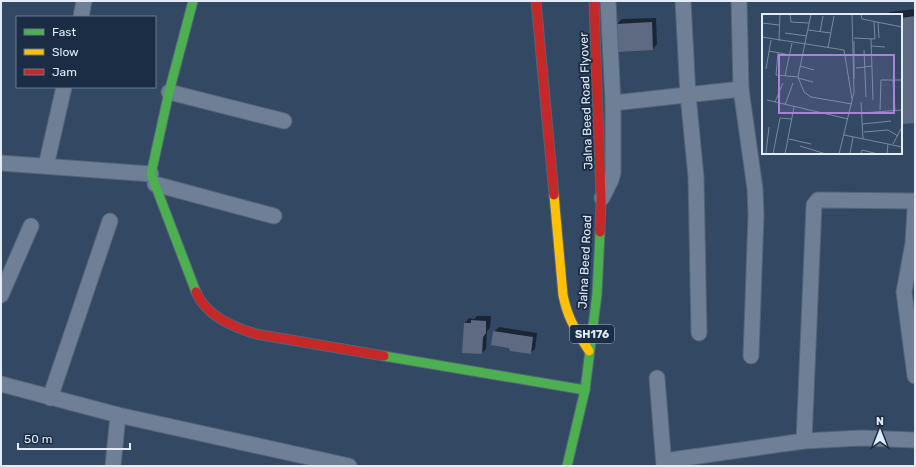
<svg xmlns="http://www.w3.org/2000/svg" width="916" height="467" font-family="Rubik,sans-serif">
	<rect width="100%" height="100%" fill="#324863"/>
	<!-- shadow -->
	<g fill="#0007">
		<polygon points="915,9 915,122 901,123 901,15 887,15 890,12"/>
		<polygon points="656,18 657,44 653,49 617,24 622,19"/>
		<polygon points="477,316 491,316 490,328 487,331 486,349 482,353 463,352 465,323 469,318 474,319"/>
		<polygon points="499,327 537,333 535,349 530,353 510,347 494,332"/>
	</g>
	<!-- building -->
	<g fill="#5e6a82">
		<polygon points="915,16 915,123 901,124 901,18"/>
		<polygon points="652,22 653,50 618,52 616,24"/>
		<polygon points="471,320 486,321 486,333 483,337 482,354 462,353 464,323 471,323"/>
		<polygon points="493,331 533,337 531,354 510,351 509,348 491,345"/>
	</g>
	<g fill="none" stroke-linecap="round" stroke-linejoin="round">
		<!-- street casing -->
		<g stroke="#536477" stroke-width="17">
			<g id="street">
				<polyline points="683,1 688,95 696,177 699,333"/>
				<polyline points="739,1 741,89 755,189 756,215 751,356"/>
				<polyline points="81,17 84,1"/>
				<polyline points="169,92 284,121"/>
				<polyline points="613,103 741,89"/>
				<polyline points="1,163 151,174"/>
				<polyline points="46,166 64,87"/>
				<polyline points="155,184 274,216"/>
				<polyline points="602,198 611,180 613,173 613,103 608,1"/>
				<polyline points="915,209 913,243 904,292 915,376"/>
				<polyline points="1,295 31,226"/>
				<polyline points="657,378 664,466"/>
				<polyline points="1,384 118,415 349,466"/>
				<polyline points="50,398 110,221"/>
				<polyline points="804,441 814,205 818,200 822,200 915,201"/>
				<polyline points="664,461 804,441 861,438 915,440"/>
				<polyline points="113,466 118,415"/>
			</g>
		</g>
		<!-- fast casing -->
		<g stroke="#536477" stroke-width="11">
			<g id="fast">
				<polyline points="193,1 169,92 151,174 196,292"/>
				<polyline points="384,356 585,390"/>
				<polyline points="567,466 585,390 597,294 600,232"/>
			</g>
		</g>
		<!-- slow casing -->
		<g stroke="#536477" stroke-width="11">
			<path id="slow" d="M554 195 563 295C568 320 576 330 589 351"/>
		</g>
		<!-- jam casing -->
		<g stroke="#536477" stroke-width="11">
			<g id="jam">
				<polyline points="536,1 554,195"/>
				<polyline points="594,1 601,200 600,232"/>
				<path d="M196 292C206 316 233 327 256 334L384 356"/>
			</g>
		</g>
		<!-- street -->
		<use href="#street" stroke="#6e7f96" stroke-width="15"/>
		<!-- fast -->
		<use href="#fast" stroke="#4caf50" stroke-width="9"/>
		<!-- slow -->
		<use href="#slow" stroke="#ffc107" stroke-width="9"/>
		<!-- jam -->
		<use href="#jam" stroke="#c62828" stroke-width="9"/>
	</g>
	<g text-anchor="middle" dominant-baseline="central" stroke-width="4" stroke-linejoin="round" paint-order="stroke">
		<!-- shield labels -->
		<rect fill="#1b2d44" stroke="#a7b3c3" stroke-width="1" x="570" y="325" width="44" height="18" rx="3"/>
		<g font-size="11" font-weight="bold" fill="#e3edf9">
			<text x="592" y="334">SH176</text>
		</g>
		<!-- street labels -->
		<g font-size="12" fill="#e3edf9" stroke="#1b2d44">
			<text transform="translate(586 101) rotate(-92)">Jalna Beed Road Flyover</text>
			<text transform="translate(585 262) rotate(-87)">Jalna Beed Road</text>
		</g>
	</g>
	<!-- overview -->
	<g transform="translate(762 14)">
		<rect width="140" height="140" fill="#324863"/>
		<path fill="none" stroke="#798a9f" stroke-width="1" d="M28 0 29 8 47 9M49 0 36 63 42 78 49 83 90 90M99 0 100 5 140 13M116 8 117 24M0 9 17 11M46 16 69 19M58 18 61 2M23 19 45 22M0 23 82 36 90 85M92 24 113 25 112 8M109 25 111 86M17 27 18 0M92 27V65M109 32 123 33M66 34 72 2M102 36 104 83M7 37 28 41M16 39 14 61 36 63M38 52 52 56M94 54 110 52M4 55 9 26M23 62 30 29M36 64 51 68M131 66 133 96M5 86 86 105M13 88 21 69M99 88 101 125M23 91 31 69M118 96 119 66H140M100 99 140 96M101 110 129 107M102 118 126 116 136 122M82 121 126 130 125 140M27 125 49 130M126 130 140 133M131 130 140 113M38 132 64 140M4 139 7 113M11 140 18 104 30 105M23 140 32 93M77 140 92 78 90 0M88 140 91 123M99 140 100 136 116 140"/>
		<path fill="#aa83d9" fill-opacity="0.15" stroke="#aa83d9" stroke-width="2" d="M17 41H132V99H17Z"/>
		<rect width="140" height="140" fill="none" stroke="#e3edf9" stroke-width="2"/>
	</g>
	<!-- border -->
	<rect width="916" height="467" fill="none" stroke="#e3edf9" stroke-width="4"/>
	<!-- legend -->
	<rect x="16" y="16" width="140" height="72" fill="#1b2d44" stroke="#6b7a8c"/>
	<rect x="24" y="29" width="20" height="6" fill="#4caf50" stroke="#6b7a8c"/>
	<text x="52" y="36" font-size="12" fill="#e3edf9">Fast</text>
	<rect x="24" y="49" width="20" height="6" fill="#ffc107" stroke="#6b7a8c"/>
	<text x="52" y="56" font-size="12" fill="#e3edf9">Slow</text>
	<rect x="24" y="69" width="20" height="6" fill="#c62828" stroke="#6b7a8c"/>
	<text x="52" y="76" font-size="12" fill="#e3edf9">Jam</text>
	<!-- north arrow -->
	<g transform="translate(880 431)" stroke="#1b2d44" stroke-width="3" paint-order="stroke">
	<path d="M0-3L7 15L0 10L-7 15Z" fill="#e3edf9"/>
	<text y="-6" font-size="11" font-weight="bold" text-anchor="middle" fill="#e3edf9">N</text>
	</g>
	<!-- scale -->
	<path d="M18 443v6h112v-6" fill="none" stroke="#e3edf9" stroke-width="2"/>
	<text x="24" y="443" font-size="12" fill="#e3edf9" stroke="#1b2d44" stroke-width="3" paint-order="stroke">50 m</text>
</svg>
